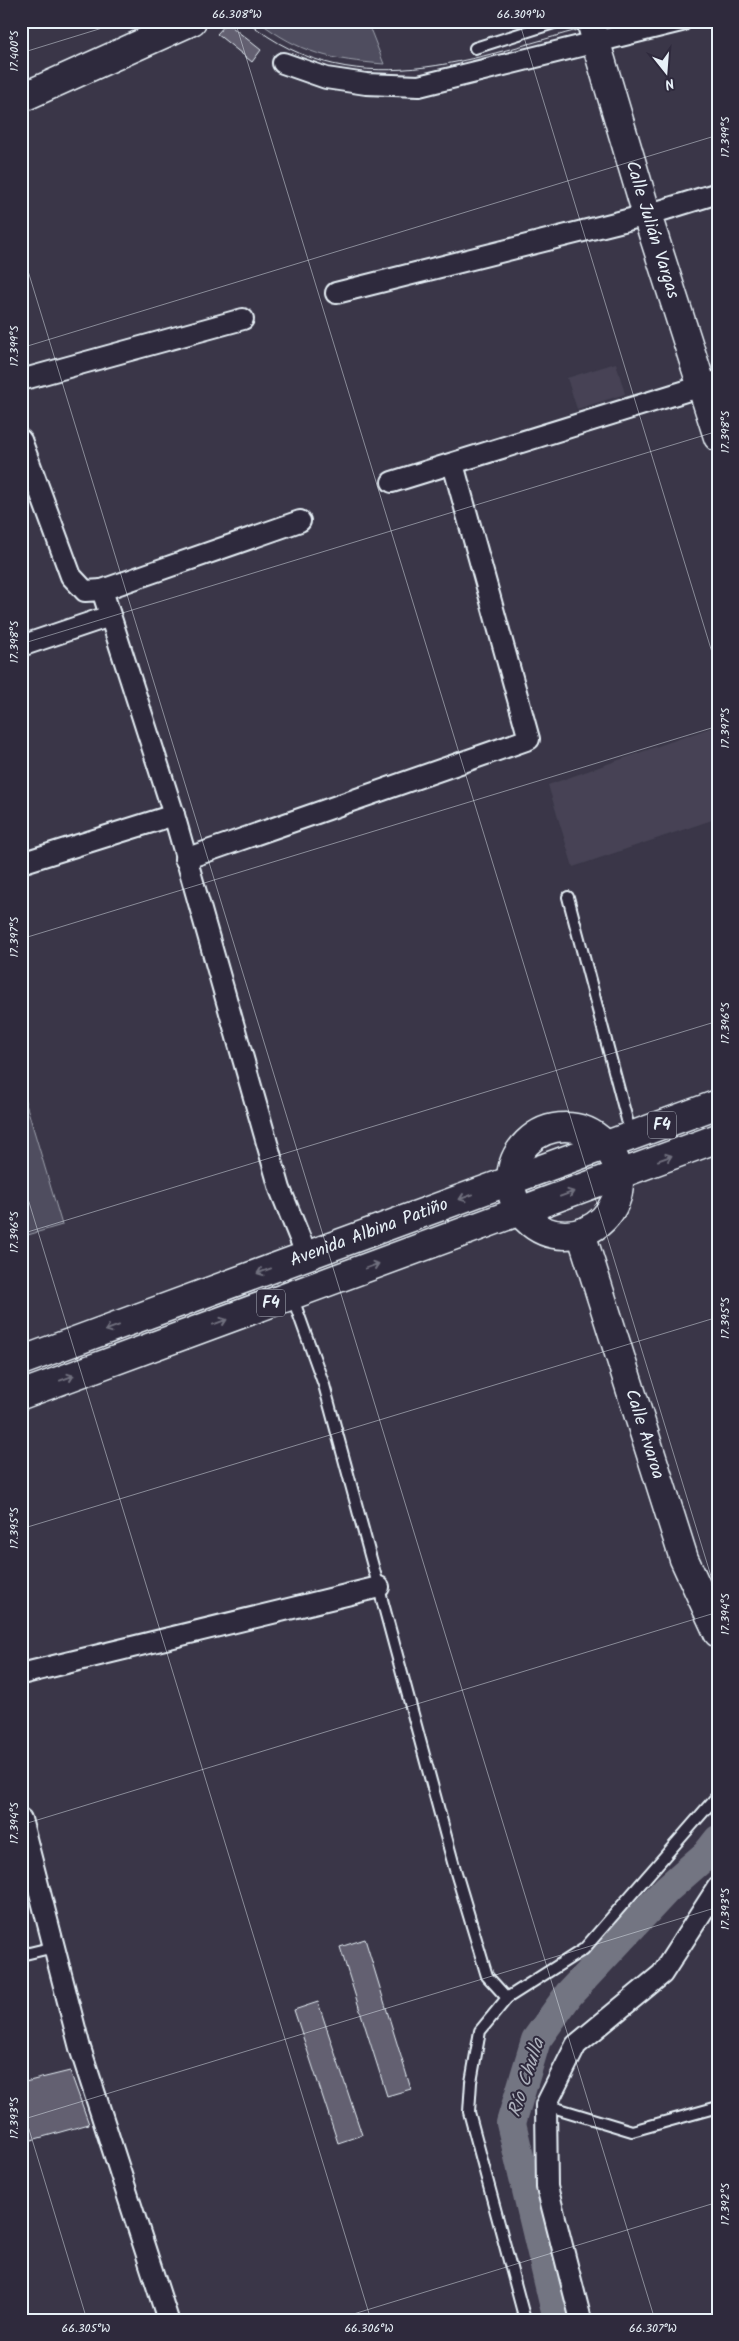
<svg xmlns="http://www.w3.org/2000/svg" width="739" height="2341" font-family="Kalam,sans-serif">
	<rect width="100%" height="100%" fill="#3a3648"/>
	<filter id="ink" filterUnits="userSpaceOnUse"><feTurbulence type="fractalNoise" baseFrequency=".02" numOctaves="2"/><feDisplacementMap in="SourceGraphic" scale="10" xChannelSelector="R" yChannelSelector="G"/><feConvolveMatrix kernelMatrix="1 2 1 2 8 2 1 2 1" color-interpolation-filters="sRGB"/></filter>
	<g filter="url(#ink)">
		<!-- built -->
		<g fill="#464354">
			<polygon points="616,363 625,394 577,409 567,378"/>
			<polygon points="718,725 718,818 573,867 548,785"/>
		</g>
		<!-- green -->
		<g fill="#504e5f" stroke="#9ca0ac">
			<path d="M258 21H367L384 64C332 60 301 54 258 21Z"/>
			<polygon points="21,1087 62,1225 21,1237"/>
		</g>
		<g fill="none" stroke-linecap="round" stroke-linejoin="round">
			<!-- river -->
			<polyline stroke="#737482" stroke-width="30" points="558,2320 511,2123 536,2040 569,1994 667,1889 707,1854 718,1840"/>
		</g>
		<!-- building -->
		<g fill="#636171" stroke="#e8f1f8">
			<polygon points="227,23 261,50 252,62 217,34"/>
			<polygon points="365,1939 411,2089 387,2096 340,1947"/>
			<polygon points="318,2002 362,2135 338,2143 294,2010"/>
			<polygon points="70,2071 89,2124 21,2143 21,2083"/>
		</g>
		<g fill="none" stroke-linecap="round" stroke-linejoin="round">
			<!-- service casing -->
			<g stroke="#e8f1f8" stroke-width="14">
				<g id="service">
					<polyline points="475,48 560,21"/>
					<polyline points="568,897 631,1135"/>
					<polyline points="292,1296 324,1385 454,1866 487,1976 507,1998"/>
					<polyline points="21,1955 54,1947"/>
					<polyline points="546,2105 632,2131 718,2107"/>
					<polyline points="525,2320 469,2112 471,2082 480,2031 507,1998 584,1949 718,1795"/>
				</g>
			</g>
			<!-- minor casing -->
			<g stroke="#e8f1f8" stroke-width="24">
				<g id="minor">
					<polyline points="283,63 326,78 366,84 419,86 681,21"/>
					<polyline points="336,293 647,215 718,193"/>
					<polyline points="21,380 243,319"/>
					<polyline points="21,440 71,576 85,591 102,590 174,815 280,1189 307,1256"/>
					<polyline points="392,482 718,381"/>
					<polyline points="102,590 300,521"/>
					<polyline points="21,646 110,616"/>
					<polyline points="185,859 529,739 453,464"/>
					<polyline points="21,863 174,815"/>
					<polyline points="21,1674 379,1587"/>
					<polyline points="21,1819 80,2048 168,2320"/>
					<polyline points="581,2320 547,2187 546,2105 576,2045 662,1974 718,1887"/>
				</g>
			</g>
			<!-- tertiary casing -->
			<g stroke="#e8f1f8" stroke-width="30">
				<polyline id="tertiary" points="590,21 596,43"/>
			</g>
			<!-- secondary casing -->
			<g stroke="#e8f1f8" stroke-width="31">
				<g id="secondary">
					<path id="s1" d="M596 43 647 215 718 437"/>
					<polyline points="21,98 192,21"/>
					<circle cx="565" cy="1181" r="54"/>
					<path id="s2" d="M581 1233 684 1559 718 1633"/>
				</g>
			</g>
			<!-- trunk casing -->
			<g stroke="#e8f1f8" stroke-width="31">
				<g id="trunk">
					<path id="s3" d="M21 1361 718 1104"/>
					<polyline points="21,1395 718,1138"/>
				</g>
			</g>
			<!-- service -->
			<use href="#service" stroke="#2f2a3d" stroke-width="10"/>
			<!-- minor -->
			<use href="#minor" stroke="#2f2a3d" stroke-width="20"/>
			<!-- tertiary -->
			<use href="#tertiary" stroke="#2f2a3d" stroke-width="26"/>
			<!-- secondary -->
			<use href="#secondary" stroke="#2f2a3d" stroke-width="28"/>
			<!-- trunk -->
			<use href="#trunk" stroke="#2f2a3d" stroke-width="28"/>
			<!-- tram -->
			<path stroke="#e8f1f8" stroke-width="1" d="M247 21C359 114 489 51 611 21"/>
		</g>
		<!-- one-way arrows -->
		<defs><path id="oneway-shaft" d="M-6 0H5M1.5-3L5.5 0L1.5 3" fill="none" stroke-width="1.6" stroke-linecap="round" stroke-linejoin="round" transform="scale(1.25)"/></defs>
		<g stroke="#70707e">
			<use href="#oneway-shaft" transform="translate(665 1158) rotate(-20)"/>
			<use href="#oneway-shaft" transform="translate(567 1194) rotate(-20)"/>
			<use href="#oneway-shaft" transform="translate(466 1197) rotate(160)"/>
			<use href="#oneway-shaft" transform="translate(372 1266) rotate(-20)"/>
			<use href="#oneway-shaft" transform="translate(264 1271) rotate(160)"/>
			<use href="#oneway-shaft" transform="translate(220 1322) rotate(-20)"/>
			<use href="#oneway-shaft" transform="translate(112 1328) rotate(160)"/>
			<use href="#oneway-shaft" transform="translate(67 1378) rotate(-20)"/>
		</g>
	</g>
	<!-- ticks -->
	<path fill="none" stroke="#e8f1f8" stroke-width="1" stroke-opacity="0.45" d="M235 21 718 1599M519 21 718 672M21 53 125 21M21 248 655 2320M21 348 718 135M21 644 718 431M21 939 718 726M21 1176 371 2320M21 1234 718 1021M21 1529 718 1317M21 1825 718 1612M21 2103 87 2320M21 2120 718 1907M334 2320 718 2202"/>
	<g text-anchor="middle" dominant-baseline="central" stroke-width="4" stroke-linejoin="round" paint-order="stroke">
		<!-- shield labels -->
		<g fill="#2f2a3d" stroke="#b0b5c0" stroke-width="1">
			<rect x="648" y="1111.5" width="28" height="27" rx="4"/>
			<rect x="257" y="1289.5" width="28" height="27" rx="4"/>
		</g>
		<g font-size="16" font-weight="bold" fill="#e8f1f8">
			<text x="662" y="1125">F4</text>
			<text x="271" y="1303">F4</text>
		</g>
		<!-- street labels -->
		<g font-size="18" fill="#e8f1f8" stroke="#2f2a3d">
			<text stroke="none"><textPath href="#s1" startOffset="195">Calle Julián Vargas</textPath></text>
			<text stroke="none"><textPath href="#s3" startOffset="371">Avenida Albina Patiño</textPath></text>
			<text stroke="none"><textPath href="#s2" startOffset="211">Calle Avaroa</textPath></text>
		</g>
		<!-- water labels -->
		<g font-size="19" font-style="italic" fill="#aeb2bd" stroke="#2f2a3d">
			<text transform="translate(527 2078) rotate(-72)">Río Chulla</text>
		</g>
	</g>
	<!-- margin -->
	<rect width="739" height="2341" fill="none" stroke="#2f2a3d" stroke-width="55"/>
	<!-- north arrow -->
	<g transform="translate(666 72) rotate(163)" stroke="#2f2a3d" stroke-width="4" paint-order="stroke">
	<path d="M0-4L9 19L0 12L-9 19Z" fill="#e8f1f8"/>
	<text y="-8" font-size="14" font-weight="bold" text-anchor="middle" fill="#e8f1f8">N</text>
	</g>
	<rect x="28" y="28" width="684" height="2286" fill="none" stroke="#e8f1f8" stroke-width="2"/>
	<g font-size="12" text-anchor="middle" fill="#e8f1f8">
		<text x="237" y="18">66.308°W</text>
		<text x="521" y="18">66.309°W</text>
		<text transform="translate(14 51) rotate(-90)" y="4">17.400°S</text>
		<text transform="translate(725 137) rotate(-90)" y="4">17.399°S</text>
		<text transform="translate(14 346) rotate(-90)" y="4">17.399°S</text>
		<text transform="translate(725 432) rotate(-90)" y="4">17.398°S</text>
		<text transform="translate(14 642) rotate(-90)" y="4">17.398°S</text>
		<text transform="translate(725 728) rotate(-90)" y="4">17.397°S</text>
		<text transform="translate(14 937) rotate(-90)" y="4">17.397°S</text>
		<text transform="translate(725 1023) rotate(-90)" y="4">17.396°S</text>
		<text transform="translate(14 1232) rotate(-90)" y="4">17.396°S</text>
		<text transform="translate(725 1318) rotate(-90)" y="4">17.395°S</text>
		<text transform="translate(14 1528) rotate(-90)" y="4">17.395°S</text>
		<text transform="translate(725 1614) rotate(-90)" y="4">17.394°S</text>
		<text transform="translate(14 1823) rotate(-90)" y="4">17.394°S</text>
		<text transform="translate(725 1909) rotate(-90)" y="4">17.393°S</text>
		<text transform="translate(14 2118) rotate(-90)" y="4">17.393°S</text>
		<text transform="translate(725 2204) rotate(-90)" y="4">17.392°S</text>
		<text x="86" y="2332">66.305°W</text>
		<text x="369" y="2332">66.306°W</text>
		<text x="653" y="2332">66.307°W</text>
	</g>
</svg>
